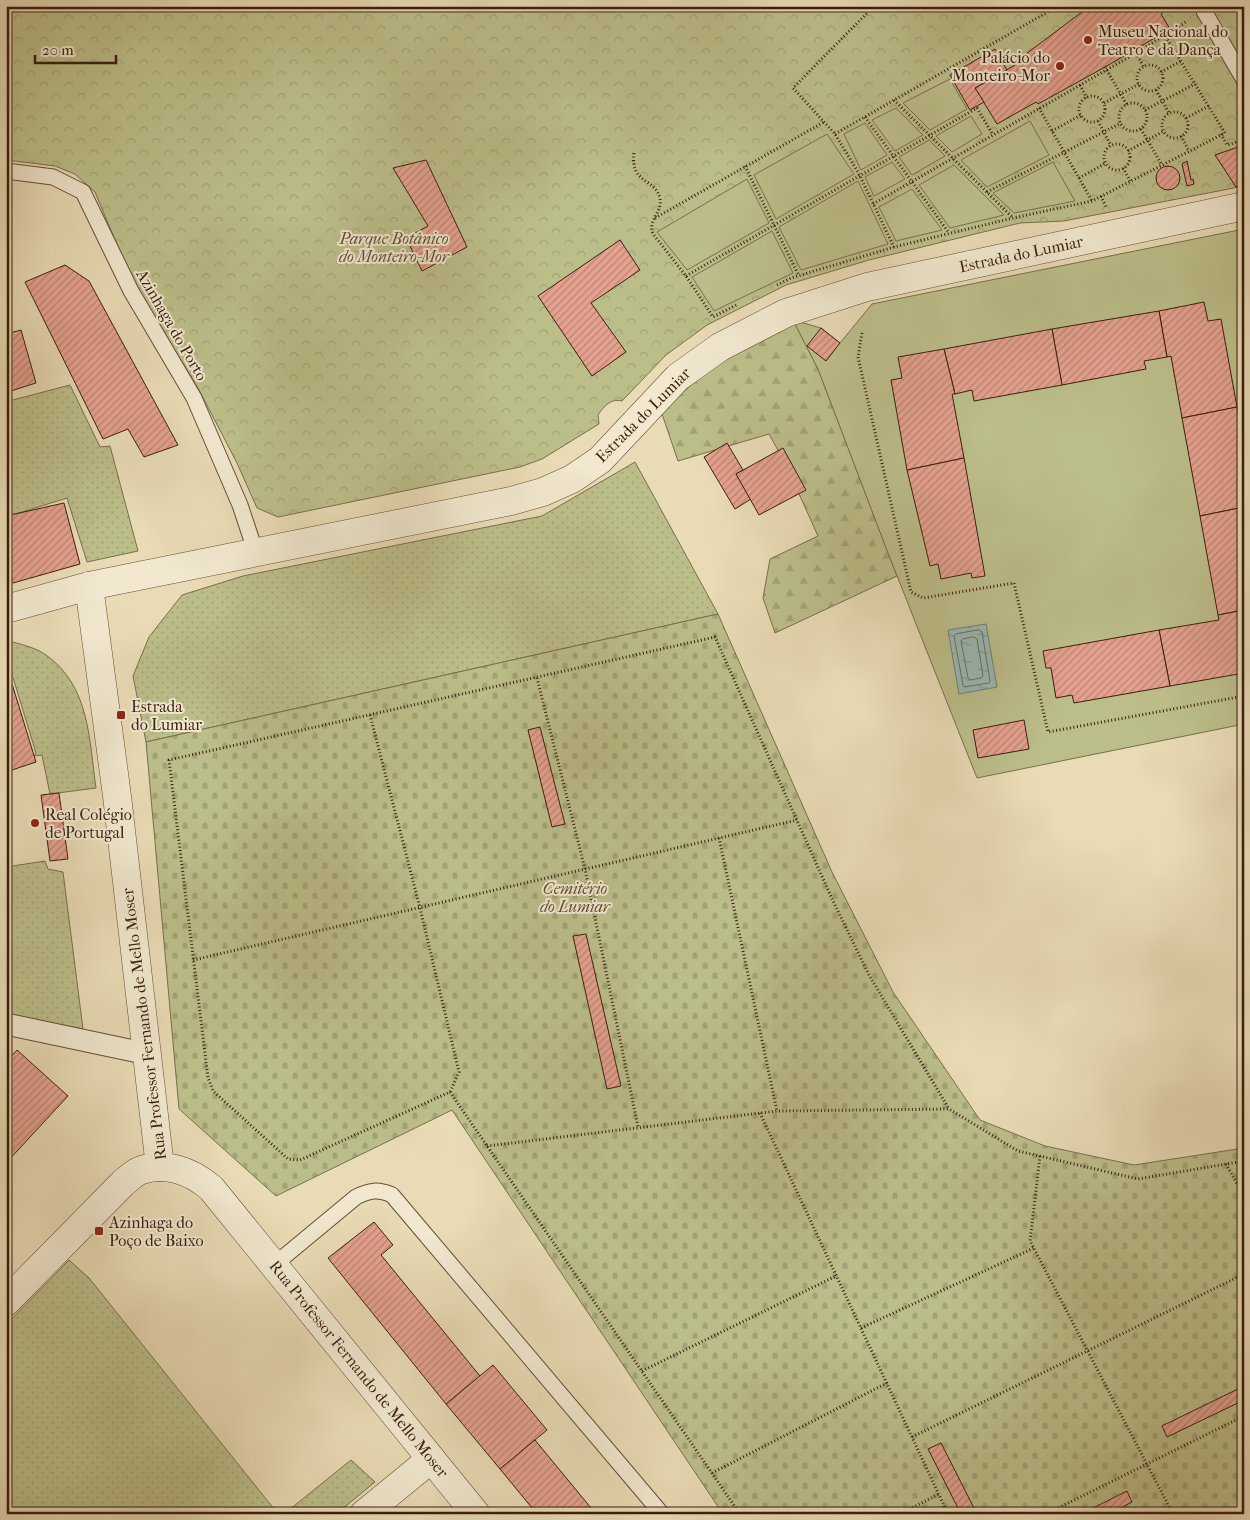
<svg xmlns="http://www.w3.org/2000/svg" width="1250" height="1520" font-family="'IM FELL French Canon',serif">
	<defs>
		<pattern id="grass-dots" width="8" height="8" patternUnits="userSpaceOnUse" patternTransform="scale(1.25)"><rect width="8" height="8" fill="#bcbe8a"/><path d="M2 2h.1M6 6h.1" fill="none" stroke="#a2a376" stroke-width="1.8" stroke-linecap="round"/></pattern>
		<pattern id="forest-firs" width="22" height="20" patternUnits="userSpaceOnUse" patternTransform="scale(1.25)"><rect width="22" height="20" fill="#bcbe8a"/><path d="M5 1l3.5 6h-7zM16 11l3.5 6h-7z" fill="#a2a376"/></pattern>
		<pattern id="cemetery-stones" width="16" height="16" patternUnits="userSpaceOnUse" patternTransform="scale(1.25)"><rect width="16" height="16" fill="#bcbe8a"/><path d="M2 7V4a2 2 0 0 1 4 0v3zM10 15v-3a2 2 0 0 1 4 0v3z" fill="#a2a376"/></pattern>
		<pattern id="park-crowns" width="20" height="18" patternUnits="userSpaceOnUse" patternTransform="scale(1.25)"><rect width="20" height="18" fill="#bcbe8a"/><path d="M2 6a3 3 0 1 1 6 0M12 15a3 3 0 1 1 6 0" fill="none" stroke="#a2a376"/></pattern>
		<pattern id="water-ripples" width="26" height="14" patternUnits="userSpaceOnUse" patternTransform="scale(1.25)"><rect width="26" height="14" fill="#99b9b4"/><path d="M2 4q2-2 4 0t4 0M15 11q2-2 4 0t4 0" fill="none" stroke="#7e9691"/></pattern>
		<pattern id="building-hatch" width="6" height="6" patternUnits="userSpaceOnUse" patternTransform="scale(1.25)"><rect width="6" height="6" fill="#e5a28f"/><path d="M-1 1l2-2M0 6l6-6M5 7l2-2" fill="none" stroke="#bb8373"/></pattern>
	</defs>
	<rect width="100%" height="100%" fill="#e9dbb5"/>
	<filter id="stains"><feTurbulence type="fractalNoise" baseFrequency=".004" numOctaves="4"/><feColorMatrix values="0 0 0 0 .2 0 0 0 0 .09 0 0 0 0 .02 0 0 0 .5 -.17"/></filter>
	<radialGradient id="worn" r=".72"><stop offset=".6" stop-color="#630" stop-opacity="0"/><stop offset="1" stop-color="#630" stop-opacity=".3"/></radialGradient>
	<!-- grass -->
	<g fill="url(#grass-dots)" stroke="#7a6e4c">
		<polygon points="70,385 100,447 110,446 138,551 87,562 67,498 6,517 6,392 9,401"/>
		<polygon points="635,462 718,614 146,742 133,676 149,637 182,595 243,576 542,516"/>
		<path d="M6 640C19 644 35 647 46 655 90 686 89 740 96 788L50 794 42 755 34 756 36 753 11 671 6 672Z"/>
		<polygon points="45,861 48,869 63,872 83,1029 6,1014 6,867"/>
		<polygon points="69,1260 89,1278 278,1514 6,1514 6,1325"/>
		<polygon points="351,1460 375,1482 336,1514 284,1514"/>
	</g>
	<!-- forest -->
	<polygon fill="url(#forest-firs)" stroke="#7a6e4c" points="793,320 818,369 897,576 775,633 763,598 770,559 818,536 786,465 769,434 678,461 661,411 710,369"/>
	<!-- cemetery -->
	<polygon fill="url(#cemetery-stones)" stroke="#7a6e4c" points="718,614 832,872 893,992 980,1120 1045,1146 1134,1165 1244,1148 1244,1514 723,1514 452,1110 276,1196 179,1109 146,742"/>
	<!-- park -->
	<path fill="url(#park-crowns)" stroke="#7a6e4c" d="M6 6H1244V186L1064 221 1020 223 869 260 786 285 707 325 666 355 622 401C611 398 604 406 598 415L599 424 542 459 520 467 278 517 257 508 237 463 198 388 131 278 95 192 75 174 55 166 6 160Z"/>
	<!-- garden -->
	<g fill="#bcbe8a" stroke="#7a6e4c">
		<polygon points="950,79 967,109 930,130 903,103"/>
		<polygon points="896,108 923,135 895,151 872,120"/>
		<polygon points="971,116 982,134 952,152 936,136"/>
		<polygon points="1030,121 1049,155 987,187 961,160"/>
		<polygon points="865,123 887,155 861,170 844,134"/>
		<polygon points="827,134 854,174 776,219 754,175"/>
		<polygon points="929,140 945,156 912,175 899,157"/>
		<polygon points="892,162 905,179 874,196 865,177"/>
		<polygon points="1053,162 1075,201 1014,213 993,193"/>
		<polygon points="954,165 1004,215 950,228 919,185"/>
		<polygon points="747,179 769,223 687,270 657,232"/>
		<polygon points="858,181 888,244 801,270 779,227"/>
		<polygon points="912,189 942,230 896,241 879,207"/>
		<polygon points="1244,229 1244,724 977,778 888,553 818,369 793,320 821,328 840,343 872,304"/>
		<polygon points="772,231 793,273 714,311 692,277"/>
	</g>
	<!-- water -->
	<polygon fill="url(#water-ripples)" stroke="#737b72" points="986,624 997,687 959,694 948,630"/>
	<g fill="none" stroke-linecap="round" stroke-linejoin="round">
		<!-- shore -->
		<g stroke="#696c62" stroke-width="1">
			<polygon points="979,630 982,632 990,681 989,683 964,687 963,685 954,636 956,634"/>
			<polygon points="974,637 977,639 983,676 981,678 970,680 968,678 961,641 963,639"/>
		</g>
	</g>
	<!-- building -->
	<g fill="url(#building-hatch)" stroke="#391e0f">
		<polygon points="1090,6 1162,7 1164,12 1161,14 1170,29 1105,67 1038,104 1036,102 997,124 975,88 1015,65 1014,63"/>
		<polygon points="995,49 1007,70 975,88 984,102 970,110 950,75"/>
		<polygon points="1244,145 1244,186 1236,187 1215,155"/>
		<polygon points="426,160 467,247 422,271 406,238 428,226 393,168"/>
		<polygon points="1187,161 1191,180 1193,179 1194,184 1187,186 1182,164"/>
		<circle cx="1168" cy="178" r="12"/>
		<polygon points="620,240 640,270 591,303 626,352 592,376 538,296"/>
		<polygon points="65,265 89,281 178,445 144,457 128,429 103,439 25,282"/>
		<polygon points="1204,302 1208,321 1221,319 1237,407 1182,418 1171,356 1167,357 1159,311"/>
		<polygon points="1159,311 1167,357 1144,361 1146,369 1062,385 1052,329"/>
		<polygon points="821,328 840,343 826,361 807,346"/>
		<polygon points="1052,329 1062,385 974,401 972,390 955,394 944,349"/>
		<polygon points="21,330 36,383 11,391 6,374 6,334"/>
		<polygon points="944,349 955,394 952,394 964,458 907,470 891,380 902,378 898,357"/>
		<polygon points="1237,407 1244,447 1244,507 1200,516 1182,418"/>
		<polygon points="727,443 743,470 736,474 751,499 735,509 704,457"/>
		<polygon points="783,448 806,490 759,515 736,474"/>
		<polygon points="964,458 985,576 972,578 971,573 941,579 938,564 930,566 907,470"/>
		<polygon points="64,503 80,564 13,583 6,554 6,516"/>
		<polygon points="1244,507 1244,610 1218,615 1200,516"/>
		<polygon points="1244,610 1244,673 1170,686 1159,630 1219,620 1218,615"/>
		<polygon points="1159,630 1170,686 1074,703 1072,695 1056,698 1051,668 1046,668 1043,651"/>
		<polygon points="9,674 36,762 6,772 6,675"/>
		<polygon points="1024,720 1029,749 978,758 973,730"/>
		<polygon points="540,727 565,824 552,827 528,730"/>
		<polygon points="59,793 68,859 50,861 41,795"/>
		<polygon points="586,934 621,1086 607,1089 573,936"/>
		<polygon points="17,1050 68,1096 6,1163 6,1062"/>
		<polygon points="374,1222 393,1245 381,1255 480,1376 446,1404 328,1258"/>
		<polygon points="493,1365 547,1430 500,1469 446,1404"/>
		<polygon points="1244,1386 1244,1400 1167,1437 1162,1426"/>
		<polygon points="535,1440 596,1514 537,1514 500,1469"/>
		<polygon points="941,1443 977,1514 961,1514 928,1449"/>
		<polygon points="1127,1491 1132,1502 1109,1514 1081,1514"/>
	</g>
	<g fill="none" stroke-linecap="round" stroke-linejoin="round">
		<!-- service casing -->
		<g stroke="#654d38" stroke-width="17">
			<g id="service">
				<polyline points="1204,11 1244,80"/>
				<polyline points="6,171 53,177 83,192 131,291 194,398 240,505 256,553"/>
				<path d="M274 1265 356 1197C370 1190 378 1189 392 1195L662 1514"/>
			</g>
		</g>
		<!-- pedestrian casing -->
		<g stroke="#654d38" stroke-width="23">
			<polyline id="pedestrian" points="6,1024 148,1054"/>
		</g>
		<!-- minor casing -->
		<g stroke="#654d38" stroke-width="29">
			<g id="minor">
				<polyline points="89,586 117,796 160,1167"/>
				<path d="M6 1302 123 1183C128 1179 133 1174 139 1171 165 1161 191 1171 211 1188L476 1514"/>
				<polyline points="364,1514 431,1459"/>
			</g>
		</g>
		<!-- tertiary casing -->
		<g stroke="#654d38" stroke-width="29">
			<polyline id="tertiary" points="6,609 89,586 511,501 543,492 572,479 600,460 678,377 720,347 786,313 867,287 1244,206"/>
		</g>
		<!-- path -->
		<g stroke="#391e0f" stroke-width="3" stroke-dasharray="1 2.5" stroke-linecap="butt">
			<polyline points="874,6 793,88 835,134 858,172 894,247"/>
			<polyline points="1136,53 1144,67"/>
			<circle cx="1150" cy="78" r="13"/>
			<polyline points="1105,67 1127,105"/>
			<polyline points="1161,72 1181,61"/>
			<polyline points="1080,85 1087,98"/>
			<polyline points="1156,90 1169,113"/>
			<circle cx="1092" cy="109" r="13"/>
			<polyline points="894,100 1013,218"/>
			<polyline points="1104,103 1139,84"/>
			<circle cx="1133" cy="117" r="14"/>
			<polyline points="1039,108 1092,201"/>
			<polyline points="1145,110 1195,84"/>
			<circle cx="1175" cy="125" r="13"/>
			<polyline points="865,117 949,233"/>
			<polyline points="1186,118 1209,106"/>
			<polyline points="1098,121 1111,146"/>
			<polyline points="1141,129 1162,165"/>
			<polyline points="1052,131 1081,115"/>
			<polyline points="835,134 1058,6"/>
			<polyline points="1221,134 1227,145 1244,140"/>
			<polyline points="1181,136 1189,151"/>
			<circle cx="1117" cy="157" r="13"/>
			<polyline points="1128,151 1164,131"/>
			<path d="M634 153C630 184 655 178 660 198 663 212 647 221 653 234L686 276 713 317 738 304"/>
			<polyline points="745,166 799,276"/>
			<polyline points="1123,168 1130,181"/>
			<polyline points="1079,178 1106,163"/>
			<polyline points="987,192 1121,123"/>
			<polyline points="1101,196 1106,207"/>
			<polyline points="873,204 1136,53 1186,22"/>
			<polyline points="655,218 824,122"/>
			<polyline points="686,276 977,108 993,135"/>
			<polyline points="777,285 791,278 894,247 1013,218 1092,201 1225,133 1164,34"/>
			<polyline points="862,333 858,357 911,592 923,598 1014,583 1048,732 1244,696"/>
			<polyline points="537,678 585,869 638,1127"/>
			<polyline points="370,715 420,908 459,1072 450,1092"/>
			<polyline points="719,838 777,1111"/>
			<polyline points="193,960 797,820"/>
			<polyline points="760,1113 948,1514"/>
			<polyline points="487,1146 777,1111 949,1109 1018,1151 1138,1179 1244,1161"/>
			<polyline points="1040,1156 1030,1241 1173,1514"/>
			<polyline points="1226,1164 1244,1196"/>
			<polyline points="861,1328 1034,1248"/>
			<polyline points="642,1371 836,1276"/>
			<polyline points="912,1437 1244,1274"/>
			<polyline points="712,1473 887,1383"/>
			<polyline points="740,1514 450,1092 300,1160 288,1159 213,1091 208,1078 169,760 715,637 833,901 869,975 949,1109"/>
			<polyline points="900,1514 939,1494"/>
			<polyline points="1046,1514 1244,1416"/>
		</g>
		<!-- service -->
		<use href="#service" stroke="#f1e8cf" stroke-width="15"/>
		<!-- pedestrian -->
		<use href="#pedestrian" stroke="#f1e8cf" stroke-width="21"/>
		<!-- minor -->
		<use href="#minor" stroke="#f1e8cf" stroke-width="28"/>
		<!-- tertiary -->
		<use href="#tertiary" stroke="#f1e8cf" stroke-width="28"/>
	</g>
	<!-- markers -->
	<g fill="#8f2418" stroke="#f1e8cf" stroke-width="2">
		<circle cx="1088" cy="40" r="5"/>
		<circle cx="1060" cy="66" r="5"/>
		<rect x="116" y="710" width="10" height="10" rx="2.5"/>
		<circle cx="35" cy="823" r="5"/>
		<rect x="94" y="1226" width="10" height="10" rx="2.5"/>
	</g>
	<g text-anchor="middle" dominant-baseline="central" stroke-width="4" stroke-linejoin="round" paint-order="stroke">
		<!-- poi labels -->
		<g font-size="16" fill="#391e0f" stroke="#f1e8cf" text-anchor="start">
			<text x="1098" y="31">Museu Nacional do<tspan x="1098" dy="18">Teatro e da Dança</tspan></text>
			<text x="1050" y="57" text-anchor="end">Palácio do<tspan x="1050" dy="18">Monteiro-Mor</tspan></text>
			<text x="131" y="706">Estrada<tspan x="131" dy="18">do Lumiar</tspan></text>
			<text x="45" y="814">Real Colégio<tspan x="45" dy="18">de Portugal</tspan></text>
			<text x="109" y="1222">Azinhaga do<tspan x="109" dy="18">Poço de Baixo</tspan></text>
		</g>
		<!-- park labels -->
		<g font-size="16" font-style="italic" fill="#604e34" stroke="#f1e8cf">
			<text x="394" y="238">Parque Botânico<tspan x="394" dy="18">do Monteiro-Mor</tspan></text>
			<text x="575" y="888">Cemitério<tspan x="575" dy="18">do Lumiar</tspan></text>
		</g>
		<!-- street labels -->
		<g font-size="16" fill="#391e0f" stroke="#f1e8cf">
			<text transform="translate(1021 254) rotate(-12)">Estrada do Lumiar</text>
			<text transform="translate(172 325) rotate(60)">Azinhaga do Porto</text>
			<text transform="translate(643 415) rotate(-45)">Estrada do Lumiar</text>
			<text transform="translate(144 1024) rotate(-97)">Rua Professor Fernando de Mello Moser</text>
			<text transform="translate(359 1369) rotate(51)">Rua Professor Fernando de Mello Moser</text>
		</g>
	</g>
	<!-- margin -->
	<rect width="1250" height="1520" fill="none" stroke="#e9dbb5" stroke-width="25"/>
	<rect x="8" y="8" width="1235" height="1505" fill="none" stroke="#391e0f" stroke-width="2.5"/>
	<rect x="12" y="12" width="1225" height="1495" fill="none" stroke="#391e0f"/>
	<!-- scale -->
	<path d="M35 55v8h81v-8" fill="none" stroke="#391e0f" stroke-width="2.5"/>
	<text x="42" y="55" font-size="15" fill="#391e0f" stroke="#f1e8cf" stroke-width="4" paint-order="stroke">20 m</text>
	<rect width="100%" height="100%" filter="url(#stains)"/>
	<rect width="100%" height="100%" fill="url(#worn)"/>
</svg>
